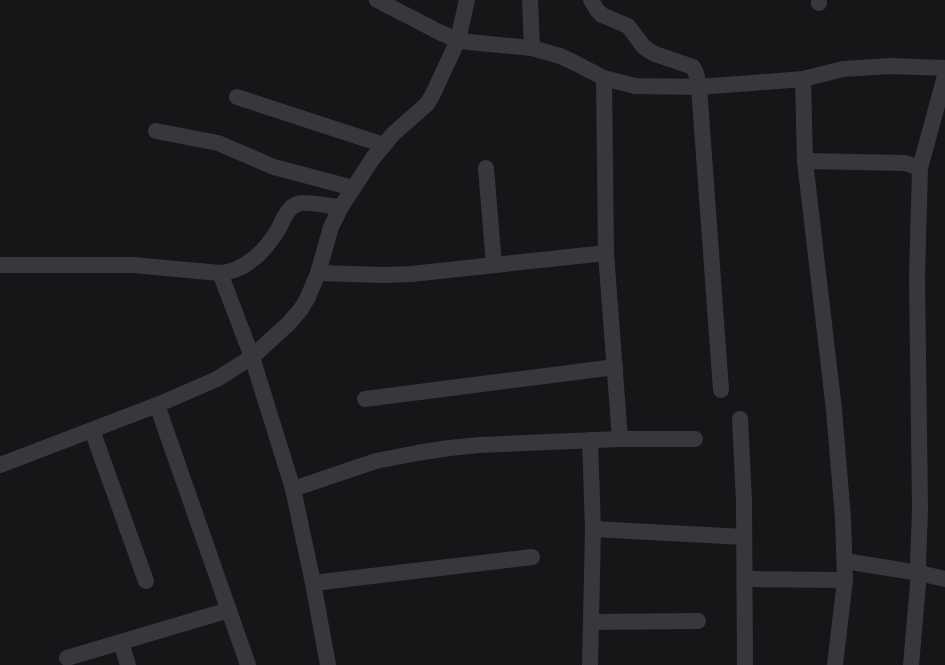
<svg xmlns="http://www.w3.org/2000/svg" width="945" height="665" font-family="'Golos Text',sans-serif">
	<rect width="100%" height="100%" fill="#161618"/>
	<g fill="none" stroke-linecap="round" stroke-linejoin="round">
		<!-- minor -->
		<g stroke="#37383d" stroke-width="16">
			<polyline points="377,0 441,33 458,40 468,42 532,48 560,56 573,62 604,78 635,86 699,87 803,79"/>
			<polyline points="530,0 532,48"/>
			<polyline points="591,0 597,10 602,15 628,26 643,46 648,50 655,54 693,67 696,73 699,87 721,390"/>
			<polyline points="819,3 819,0"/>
			<polyline points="945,68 892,66 843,69 803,79 805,161 905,163 920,168 917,276 920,509 918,565 919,573 945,579"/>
			<polyline points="604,78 606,253 620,439"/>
			<polyline points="237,97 384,145"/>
			<polyline points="156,131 218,143 274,167 353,188"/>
			<polyline points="805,161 834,410 843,518 845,580 835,665"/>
			<polyline points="486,168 494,265"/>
			<polyline points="920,168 945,76"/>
			<path d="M0 265H133L220 273C245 271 263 253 276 233 283 223 286 205 301 203 310 202 330 206 341 207"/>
			<polyline points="220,273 252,357 293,489 313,583 328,665"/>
			<polyline points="318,273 384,275 411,274 606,253"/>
			<polyline points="365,399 615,367"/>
			<polyline points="157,405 248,665"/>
			<polyline points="740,419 744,502 745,665"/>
			<polyline points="92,430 146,581"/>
			<polyline points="590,440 593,529 590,665"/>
			<polyline points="0,465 157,405 217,379 252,357 289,323 301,309 308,297 318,273 331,227 341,207 373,158 384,145 393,134 418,112 427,104 433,94 458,40 467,0"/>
			<polyline points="293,489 376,461 417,453 449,448 479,445 620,439 695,439"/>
			<polyline points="593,529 744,537"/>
			<polyline points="845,561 919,573 911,665"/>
			<polyline points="745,579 845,580"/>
			<polyline points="313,583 532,557"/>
			<polyline points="591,622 698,621"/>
			<polyline points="121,642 128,665"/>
			<polyline points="67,658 229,610"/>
		</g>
	</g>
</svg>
